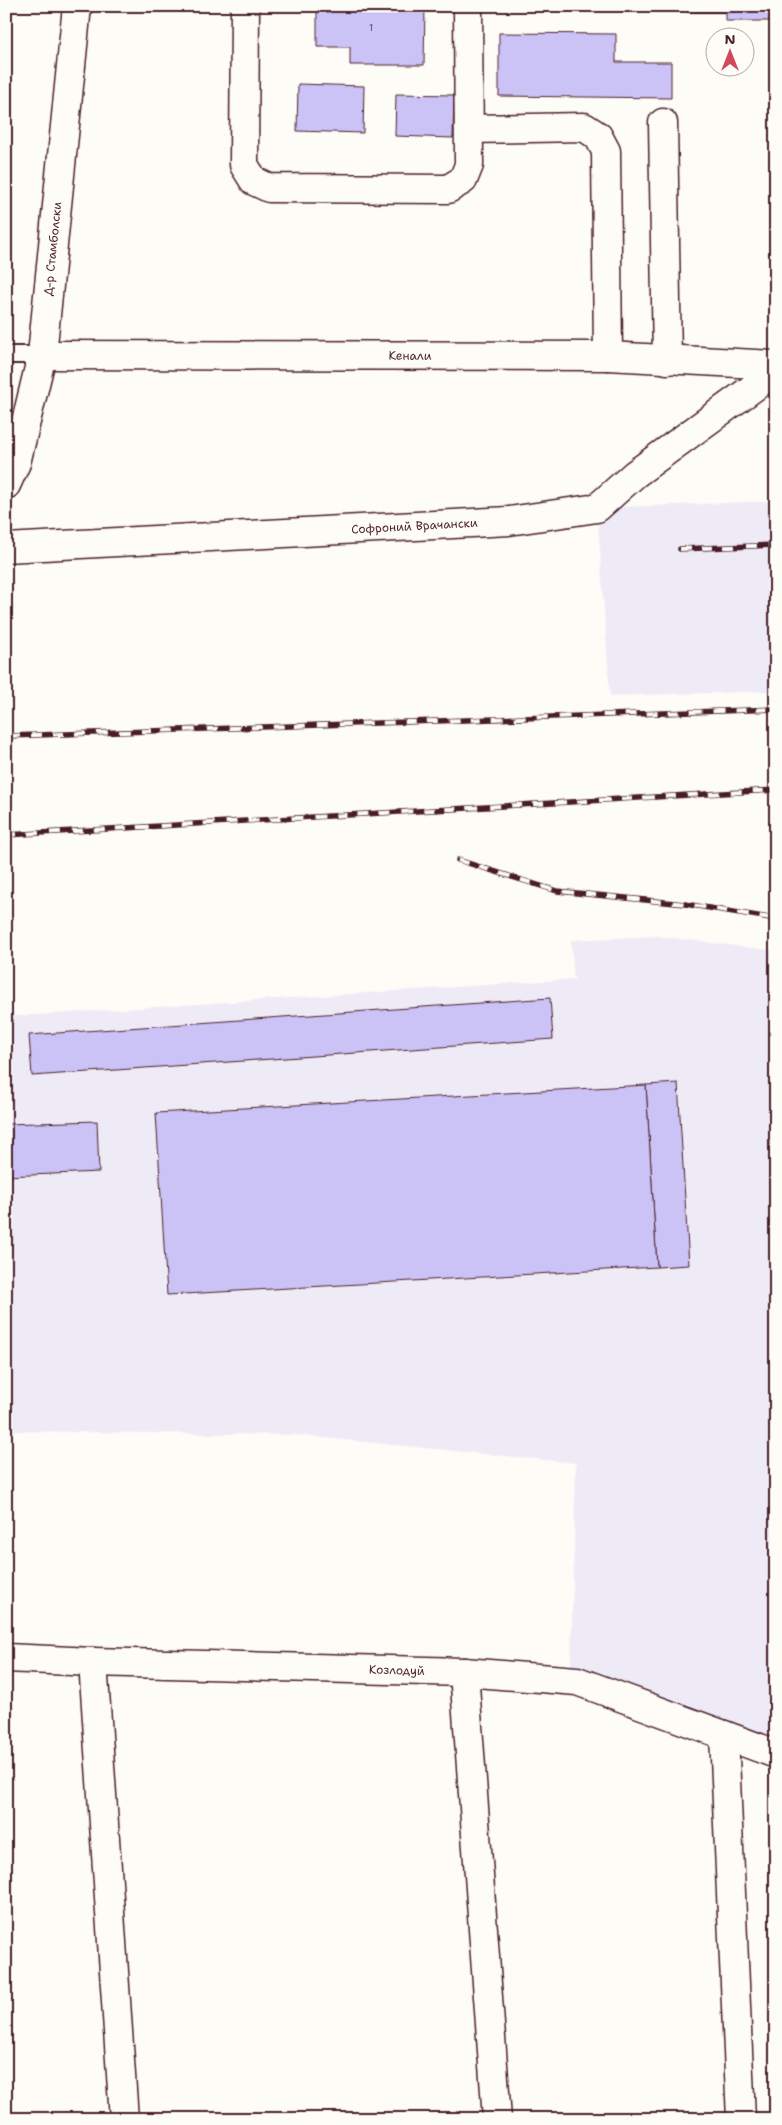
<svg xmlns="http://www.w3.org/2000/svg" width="782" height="2125" font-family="'Shantell Sans',sans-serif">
	<rect width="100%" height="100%" fill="#fdfcf7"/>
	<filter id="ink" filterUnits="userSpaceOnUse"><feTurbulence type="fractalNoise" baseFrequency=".02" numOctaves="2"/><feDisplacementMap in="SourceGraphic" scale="10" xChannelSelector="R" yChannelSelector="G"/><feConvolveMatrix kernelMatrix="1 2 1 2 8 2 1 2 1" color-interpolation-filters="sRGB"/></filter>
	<g filter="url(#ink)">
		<!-- built -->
		<g fill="#eeebf6">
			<polygon points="776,501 776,691 610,696 597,508"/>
			<polygon points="657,936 776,951 776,1743 571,1665 576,1463 294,1435 6,1431 6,1017 574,979 571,940"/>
		</g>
		<!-- building -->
		<g fill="#cbc3f5" stroke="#4a1f2b">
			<polygon points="317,6 425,6 424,65 350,65 350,47 317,47"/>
			<polygon points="687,6 776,6 776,12 772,12 772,21 726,21 726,12 687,12"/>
			<polygon points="499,33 616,34 616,62 671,62 671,98 499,96"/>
			<polygon points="298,84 364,86 363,133 297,131"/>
			<polygon points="396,94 454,95 453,138 395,136"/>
			<polygon points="550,998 553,1039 32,1076 29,1035"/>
			<polygon points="678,1083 689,1265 657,1267 646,1085"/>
			<polygon points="646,1085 657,1267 167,1295 156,1113"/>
			<polygon points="97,1121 99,1172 6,1176 6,1124"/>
		</g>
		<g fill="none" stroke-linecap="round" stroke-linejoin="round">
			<!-- lane casing -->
			<g stroke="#4a1f2b" stroke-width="20">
				<polyline id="lane" points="6,355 42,355"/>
			</g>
			<!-- street casing -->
			<g stroke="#4a1f2b" stroke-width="31">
				<g id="street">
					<polyline points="245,6 244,165 254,181 269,188 448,189 463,180 469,165 468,6"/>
					<polyline points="663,123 667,360"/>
					<polyline points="469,129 584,127 598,136 606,151 608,356"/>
					<path id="s1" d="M42 355 608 356 776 365"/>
					<path id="s2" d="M6 548 509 521 597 508 635 474 776 371"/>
					<path id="s3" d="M6 1658 93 1662 464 1672 577 1681 776 1754"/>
					<polyline points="93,1662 124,2119"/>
					<polyline points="464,1672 497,2119"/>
					<polyline points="724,1735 741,2119"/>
				</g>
			</g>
			<!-- secondary casing -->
			<g stroke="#4a1f2b" stroke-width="31">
				<g id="secondary">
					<path id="s4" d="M6 485 16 463 42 355 77 6"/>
				</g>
			</g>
			<!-- lane -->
			<use href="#lane" stroke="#fdfcf7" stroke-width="16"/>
			<!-- street -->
			<use href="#street" stroke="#fdfcf7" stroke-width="28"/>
			<!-- secondary -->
			<use href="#secondary" stroke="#fdfcf7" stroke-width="28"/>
			<!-- rail casing -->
			<g stroke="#4a1f2b" stroke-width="5.5">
				<g id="rail">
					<polyline points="680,549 776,545"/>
					<polyline points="9,736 776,709"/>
					<polyline points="6,835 776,790"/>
					<polyline points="458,860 557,891 685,904 776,919"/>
				</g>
			</g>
			<!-- rail -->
			<use href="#rail" stroke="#fdfcf7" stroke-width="4" stroke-dasharray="11" stroke-linecap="butt"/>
		</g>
	</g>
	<g text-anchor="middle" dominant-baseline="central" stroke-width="5" stroke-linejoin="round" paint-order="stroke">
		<!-- number labels -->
		<g font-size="10" fill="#6a485e">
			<text x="371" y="27">1</text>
		</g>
		<!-- street labels -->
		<g font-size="12" fill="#4a1f2b" stroke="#fdfcf7">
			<text stroke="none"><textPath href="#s4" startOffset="242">Д-р Стамболски</textPath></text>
			<text stroke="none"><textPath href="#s1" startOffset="368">Кенали</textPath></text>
			<text stroke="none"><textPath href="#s2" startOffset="409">Софроний Врачански</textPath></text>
			<text stroke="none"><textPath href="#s3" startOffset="391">Козлодуй</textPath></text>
		</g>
	</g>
	<!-- margin -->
	<rect width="782" height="2125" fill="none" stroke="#fdfcf7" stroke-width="25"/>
	<rect x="12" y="12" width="757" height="2100" fill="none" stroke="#4a1f2b" stroke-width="2" filter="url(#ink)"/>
	<!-- north arrow -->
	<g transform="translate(730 52)"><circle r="24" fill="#fdfcf7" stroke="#b5a4a5"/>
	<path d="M0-4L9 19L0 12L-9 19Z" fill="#d1495b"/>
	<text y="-8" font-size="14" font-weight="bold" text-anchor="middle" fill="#4a1f2b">N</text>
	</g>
</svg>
